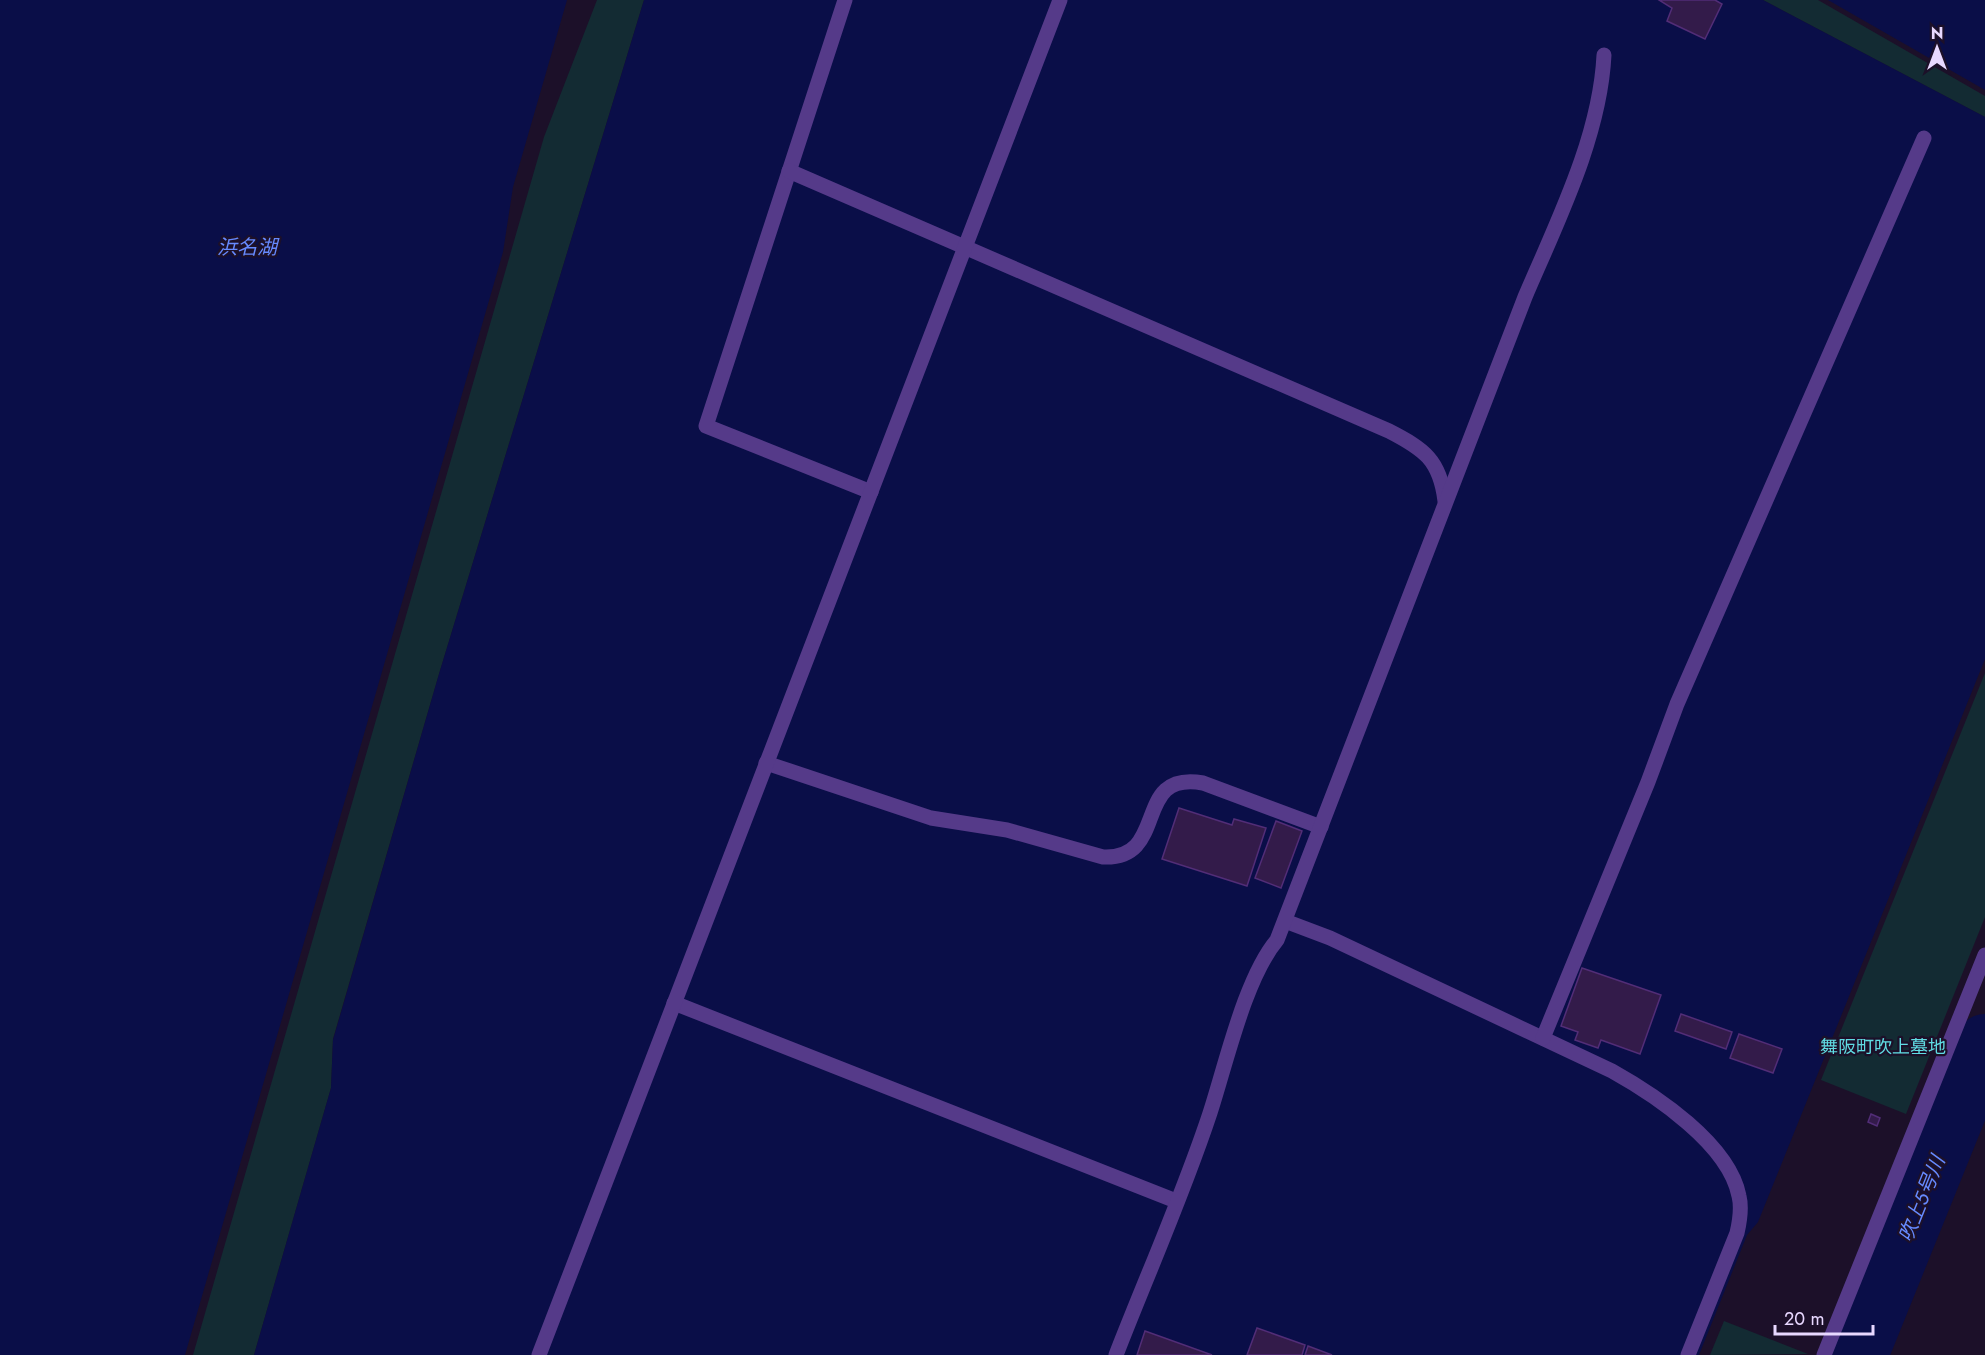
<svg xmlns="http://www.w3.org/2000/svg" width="1985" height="1355" font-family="Jost,'Noto Sans JP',sans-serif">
	<rect width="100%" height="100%" fill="#1c1029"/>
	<!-- green -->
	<g fill="#132b33">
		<polygon points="597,0 644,0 439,674 333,1039 331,1088 254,1355 193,1355 544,137"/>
		<polygon points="1763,0 1818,0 1985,96 1985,117"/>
		<polygon points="1985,673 1985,917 1906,1114 1821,1080"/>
		<polygon points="1724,1321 1808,1354 1710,1355"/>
	</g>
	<!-- water -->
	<g fill="#0a0e48">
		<polygon points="0,0 567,0 513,187 503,252 185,1355 0,1355"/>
		<polygon points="644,0 1763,0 1985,117 1985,659 1758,1222 1747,1235 1699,1355 254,1355 331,1088 333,1040 439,674"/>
		<polygon points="1828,0 1985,0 1985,90"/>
	</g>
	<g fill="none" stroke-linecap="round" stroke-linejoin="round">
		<!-- river -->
		<polyline stroke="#0a0e48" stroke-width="58" points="1859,1355 1985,1043"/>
	</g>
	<!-- building -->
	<g fill="#331b4a" stroke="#522d77" stroke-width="1.5">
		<polygon points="1659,0 1715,0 1722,4 1705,39 1667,21 1672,8"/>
		<polygon points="1179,808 1232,825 1234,819 1266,828 1247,886 1162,859"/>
		<polygon points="1276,821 1302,831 1281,888 1255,878"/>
		<polygon points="1582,968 1661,995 1640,1054 1601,1040 1598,1048 1575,1040 1578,1032 1561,1026"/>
		<polygon points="1681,1014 1732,1032 1726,1049 1675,1031"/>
		<polygon points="1739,1034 1782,1049 1773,1073 1730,1058"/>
		<polygon points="1871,1114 1880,1118 1877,1126 1868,1122"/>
		<polygon points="1257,1328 1305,1345 1302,1355 1247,1355"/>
		<polygon points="1145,1331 1212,1355 1137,1355"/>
		<polygon points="1308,1346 1332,1355 1305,1355"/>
	</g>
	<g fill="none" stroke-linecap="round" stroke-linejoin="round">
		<!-- service -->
		<g stroke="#553a89" stroke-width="15">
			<polyline points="845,0 706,426 871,492"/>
			<path d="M789 171 1389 431C1424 449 1440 460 1445 501"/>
			<path d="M766 763 931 818 1007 830 1103 857C1170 860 1131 770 1203 783L1321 827"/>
			<path d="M1285 921 1330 938 1612 1071C1655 1095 1729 1144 1739 1196 1742 1208 1740 1220 1737 1233L1688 1355"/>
			<polyline points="674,1003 1176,1201"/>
			<polyline points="1543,1038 1648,782 1677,704 1924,138"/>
			<polyline points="539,1355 1060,0"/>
			<path d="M1116 1355C1147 1275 1183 1195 1210 1113 1226 1064 1245 978 1277 940L1525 297C1557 222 1600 137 1604 55"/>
		</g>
		<!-- minor -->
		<polyline stroke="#553a89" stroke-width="15" points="1824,1355 1985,955"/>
	</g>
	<g text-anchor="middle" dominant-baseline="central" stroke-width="4.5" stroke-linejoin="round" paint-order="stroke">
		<!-- park labels -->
		<g font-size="18" fill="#60dce3" stroke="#1c1029">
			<text x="1883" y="1047">舞阪町吹上墓地</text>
		</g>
		<!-- water labels -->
		<g font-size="20" font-style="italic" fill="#668aff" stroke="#1c1029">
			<text x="247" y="247">浜名湖</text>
			<text transform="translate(1922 1199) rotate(-68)">吹上5号川</text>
		</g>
	</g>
	<!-- north arrow -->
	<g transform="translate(1937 48)" stroke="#1c1029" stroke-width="4.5" paint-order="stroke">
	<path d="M0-4.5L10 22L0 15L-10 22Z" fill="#e8d8ff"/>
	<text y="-9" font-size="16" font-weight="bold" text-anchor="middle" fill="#e8d8ff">N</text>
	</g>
	<!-- scale -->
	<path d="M1775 1325v9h98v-9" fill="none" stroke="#e8d8ff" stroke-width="3"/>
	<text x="1784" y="1325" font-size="18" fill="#e8d8ff" stroke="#1c1029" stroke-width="4.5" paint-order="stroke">20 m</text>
</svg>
